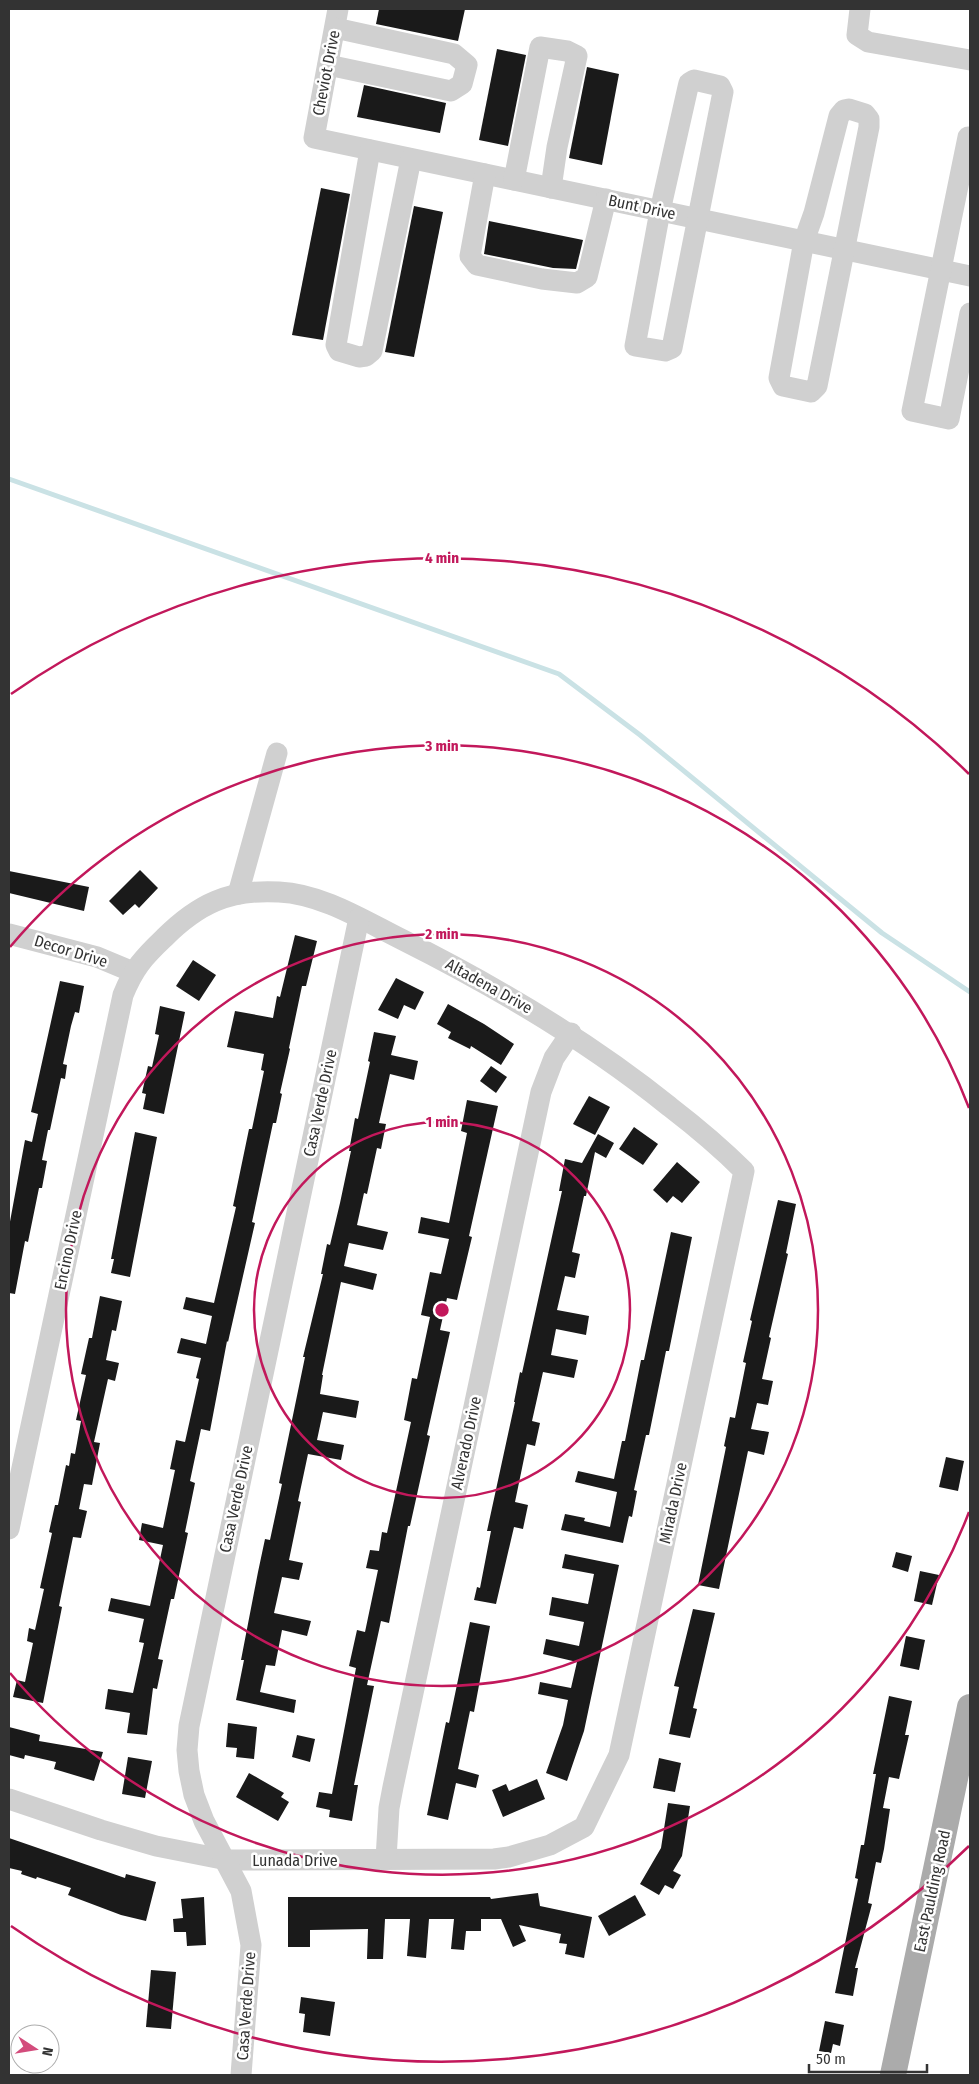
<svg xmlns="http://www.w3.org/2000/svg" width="979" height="2084" font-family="'Fira Sans Condensed',sans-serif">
	<rect width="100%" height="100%" fill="#fff"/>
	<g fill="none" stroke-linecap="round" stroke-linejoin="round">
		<!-- stream -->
		<polyline stroke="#cae2e5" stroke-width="5" points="9,479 559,674 640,735 882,933 970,992"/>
	</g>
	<!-- building -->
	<g fill="#1a1a1a">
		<polygon points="379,9 465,9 458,41 376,24"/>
		<polygon points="497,49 526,55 508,146 479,140"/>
		<polygon points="587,67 619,74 602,165 569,158"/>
		<polygon points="364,85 446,103 440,133 357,117"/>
		<polygon points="321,188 350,194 323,340 292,335"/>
		<polygon points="414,206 443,212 414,357 385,352"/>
		<polygon points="489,221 583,240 576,269 553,268 484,254"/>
		<polygon points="140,870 158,888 139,908 135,904 123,915 109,901"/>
		<polygon points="9,871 89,887 84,911 9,893"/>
		<polygon points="295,935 317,941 306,986 302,986 289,1048 290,1049 280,1093 282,1094 276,1123 273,1123 252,1222 255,1223 228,1342 227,1341 210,1431 201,1429 190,1481 195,1483 185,1532 188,1533 174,1599 171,1599 158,1659 163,1660 157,1689 153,1688 147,1735 127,1733 130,1713 105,1709 108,1689 133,1693 144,1643 139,1642 144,1619 108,1611 111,1598 150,1606 163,1545 139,1540 142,1523 163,1528 175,1470 170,1469 176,1440 185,1442 199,1379 196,1378 201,1358 177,1353 181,1338 206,1344 212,1316 183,1309 186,1297 214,1303 236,1207 233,1206 249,1129 252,1129 264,1071 261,1070 264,1054 227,1047 235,1011 273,1018 277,996 280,997"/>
		<polygon points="193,960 216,975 199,1001 176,986"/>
		<polygon points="396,978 424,992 415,1010 404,1005 398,1019 378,1010"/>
		<polygon points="60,981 84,986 79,1013 75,1012 71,1026 63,1064 67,1065 65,1079 61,1078 50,1130 48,1130 42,1160 47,1161 42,1188 39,1188 28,1242 25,1241 15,1294 9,1293 9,1227 25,1140 32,1142 38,1114 31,1112"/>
		<polygon points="448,1004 484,1024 514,1044 501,1065 471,1046 470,1049 448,1038 451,1032 437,1024"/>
		<polygon points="160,1006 185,1012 164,1114 143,1109 146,1094 142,1093 148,1066 152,1067 159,1035 155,1034"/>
		<polygon points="374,1032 396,1036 391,1055 418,1061 414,1080 390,1074 379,1123 386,1124 381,1149 377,1148 367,1194 364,1193 357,1225 388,1232 383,1250 349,1243 344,1266 377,1274 373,1290 341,1282 322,1375 323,1375 320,1394 359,1401 356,1418 323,1412 317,1440 344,1445 341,1460 308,1454 298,1501 301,1502 289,1560 303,1563 299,1580 282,1577 274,1613 311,1621 307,1636 282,1630 275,1666 266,1665 260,1692 296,1700 294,1713 236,1700 244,1660 241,1660 258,1572 265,1539 270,1540 282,1484 279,1483 305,1357 303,1357 323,1274 321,1274 327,1244 330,1245 340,1203 351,1151 349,1151 355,1118 358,1119 370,1062 368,1061"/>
		<polygon points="491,1066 507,1077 496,1093 480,1081"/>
		<polygon points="589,1096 610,1107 595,1135 573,1124"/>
		<polygon points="467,1100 498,1106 469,1236 472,1237 457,1300 447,1298 440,1330 450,1332 427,1435 430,1436 410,1526 408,1526 389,1623 381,1621 367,1685 374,1686 354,1785 358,1785 352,1821 329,1817 330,1810 316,1807 319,1792 332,1794 356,1668 349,1666 357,1630 365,1632 378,1570 366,1568 370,1550 379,1551 382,1532 387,1533 411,1422 404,1420 412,1378 417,1379 430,1317 421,1315 430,1272 441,1274 449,1239 418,1233 421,1217 449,1223 467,1133 461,1131"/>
		<polygon points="634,1127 658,1144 643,1165 619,1149"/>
		<polygon points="135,1132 157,1137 130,1277 111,1273 114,1259 111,1259"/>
		<polygon points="598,1134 614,1143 606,1158 595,1152 586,1196 584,1196 572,1252 580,1254 575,1278 565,1276 557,1310 589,1316 586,1335 556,1329 551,1355 578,1360 574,1378 543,1372 532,1421 540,1423 535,1446 527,1444 515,1502 528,1505 523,1529 514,1527 496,1604 474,1600 477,1587 480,1588 491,1531 487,1531 515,1402 514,1402 520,1372 522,1373 562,1191 559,1191 565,1159 582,1163"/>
		<polygon points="677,1162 700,1182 682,1203 673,1196 667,1203 653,1190"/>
		<polygon points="778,1200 796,1204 786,1253 788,1254 769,1337 771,1338 762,1379 773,1381 768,1405 757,1403 751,1429 769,1432 764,1455 748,1451 719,1589 698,1585 726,1447 724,1446 730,1417 735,1418 746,1363 743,1362 752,1321 750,1320"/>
		<polygon points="671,1232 692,1237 669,1351 666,1351 649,1435 646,1435 634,1490 637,1491 632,1517 629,1516 623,1543 561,1530 565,1514 585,1518 584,1521 610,1527 617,1492 575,1482 578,1471 614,1479 622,1441 625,1441 641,1360 644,1360"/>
		<polygon points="100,1296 122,1301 116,1331 112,1330 106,1360 119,1363 115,1381 108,1379 94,1442 100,1443 92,1485 84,1484 79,1509 87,1511 81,1538 73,1537 59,1606 62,1607 43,1703 13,1697 17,1680 25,1682 33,1643 27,1641 29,1628 35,1630 44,1589 40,1588 52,1533 49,1532 55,1505 58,1505 66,1465 69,1466 71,1453 75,1454 81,1421 76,1420 86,1375 81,1374 89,1338 92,1338"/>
		<polygon points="946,1457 964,1461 958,1491 939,1487"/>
		<polygon points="896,1552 912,1556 908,1572 892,1567"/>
		<polygon points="565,1554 619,1565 584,1731 567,1781 546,1773 563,1725 568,1700 538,1694 540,1682 571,1688 577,1662 543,1654 546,1639 579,1646 584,1622 549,1615 552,1597 588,1604 594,1574 562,1568"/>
		<polygon points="920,1571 939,1575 932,1605 914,1601"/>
		<polygon points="693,1609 715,1613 693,1708 697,1709 690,1738 669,1734 679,1687 674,1686"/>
		<polygon points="470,1622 490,1626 474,1712 470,1711 458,1769 479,1775 476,1788 456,1783 448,1820 427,1815 446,1722 449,1723"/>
		<polygon points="906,1636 925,1640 919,1670 900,1666"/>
		<polygon points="889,1696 912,1701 905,1735 909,1735 899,1779 889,1777 883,1808 890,1809 884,1849 881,1863 876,1862 868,1903 872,1904 855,1968 858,1968 853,1996 835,1993 858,1879 855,1878 861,1845 864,1845 876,1774 873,1774"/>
		<polygon points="228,1723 257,1727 254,1759 236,1757 237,1748 226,1747"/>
		<polygon points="9,1727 40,1735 39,1741 103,1752 94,1781 54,1769 56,1762 25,1755 24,1759 9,1755"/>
		<polygon points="297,1735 315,1739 310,1762 292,1757"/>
		<polygon points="128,1757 152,1761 145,1798 122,1794"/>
		<polygon points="659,1758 681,1763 675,1792 653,1788"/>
		<polygon points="249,1773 284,1793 281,1797 289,1802 278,1821 236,1797"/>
		<polygon points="537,1779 545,1799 503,1817 492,1790 506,1784 509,1791"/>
		<polygon points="668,1803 690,1806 682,1856 673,1871 681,1875 673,1889 665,1885 659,1895 640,1884 661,1848"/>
		<polygon points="9,1838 125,1878 126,1874 156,1882 146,1921 121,1915 68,1895 71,1888 37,1877 36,1879 21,1874 22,1871 9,1868"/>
		<polygon points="538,1893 540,1906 592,1917 584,1958 565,1954 567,1944 559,1943 561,1934 519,1925 526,1941 513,1947 501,1919 481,1919 481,1931 466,1931 464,1950 451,1949 454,1919 429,1919 426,1958 407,1956 410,1919 385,1919 383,1959 367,1959 368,1929 310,1930 310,1947 288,1947 288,1897 490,1897 491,1899"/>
		<polygon points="635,1895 646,1915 609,1936 598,1916"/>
		<polygon points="204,1897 206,1945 187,1946 186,1932 174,1932 173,1919 183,1918 181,1899"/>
		<polygon points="151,1970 176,1972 171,2029 146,2027"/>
		<polygon points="301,1997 335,2002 330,2036 303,2032 305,2014 299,2013"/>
		<polygon points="825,2021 844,2025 840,2046 833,2044 831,2053 819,2051"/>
	</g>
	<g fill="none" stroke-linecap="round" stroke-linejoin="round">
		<!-- minor -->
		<g stroke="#d0d0d0" stroke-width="21">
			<polyline points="338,9 314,138 970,276"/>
			<polyline points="860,9 857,35 868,42 970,60"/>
			<polyline points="328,65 451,91 462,84 467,65 454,54 335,28"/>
			<polygon points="694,80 720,86 723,92 672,348 665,351 635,346 660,211 688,87 689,83"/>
			<polygon points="849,109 865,114 869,119 869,127 817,386 811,392 783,386 779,378 804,241 814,213 839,116 844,110"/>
			<polyline points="970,138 968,137 912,411 949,419 970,313"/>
			<polyline points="370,150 336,345 339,351 359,357 366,356 372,351 411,159"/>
			<polyline points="485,174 470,256 477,265 542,279 577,283 587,277 606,199"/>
			<polyline points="514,180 540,47 567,51 577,56 557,147 551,188"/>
			<polyline points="238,894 277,753"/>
			<polyline points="9,934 97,957 133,972"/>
			<path d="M9 1529 123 995C134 968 143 958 164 938 198 904 229 889 279 892 322 894 363 920 401 939 497 987 587 1040 670 1107 696 1127 721 1148 744 1171L619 1755 584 1827 550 1845 509 1857 494 1859 227 1860 156 1846 101 1830 9 1799"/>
			<polyline points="386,1859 389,1808 393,1787 541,1092 554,1058 571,1033"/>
			<polyline points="241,2075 251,1945 241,1891 204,1821 194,1795 189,1771 187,1750 189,1726 359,918"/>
		</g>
		<!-- major -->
		<polyline stroke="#ababab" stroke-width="26" points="893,2075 970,1707"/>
	</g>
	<!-- distance rings -->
	<g fill="none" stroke="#c2185b" stroke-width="2.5">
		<circle cx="442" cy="1310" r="188"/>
		<circle cx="442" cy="1310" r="376"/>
		<path d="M969 1512A564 564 0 0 1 10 1673M10 947A564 564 0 0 1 969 1108"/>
		<path d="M969 1846A752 752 0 0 1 11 1926M11 694A752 752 0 0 1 969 774"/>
	</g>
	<g text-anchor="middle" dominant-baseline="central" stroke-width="5" stroke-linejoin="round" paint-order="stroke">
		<!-- street labels -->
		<g font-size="16" fill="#333" stroke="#fff">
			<text transform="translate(326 73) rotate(-79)">Cheviot Drive</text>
			<text transform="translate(642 207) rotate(12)">Bunt Drive</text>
			<text transform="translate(71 951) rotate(17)">Decor Drive</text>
			<text transform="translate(489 986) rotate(29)">Altadena Drive</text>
			<text transform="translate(320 1103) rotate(-78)">Casa Verde Drive</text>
			<text transform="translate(68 1250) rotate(-78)">Encino Drive</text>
			<text transform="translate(466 1443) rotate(-78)">Alverado Drive</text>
			<text transform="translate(236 1499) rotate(-78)">Casa Verde Drive</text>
			<text transform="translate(673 1503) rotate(-78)">Mirada Drive</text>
			<text x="295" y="1860">Lunada Drive</text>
			<text transform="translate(932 1891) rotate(-78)">East Paulding Road</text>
			<text transform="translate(246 2006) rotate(-86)">Casa Verde Drive</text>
		</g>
	</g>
	<circle cx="442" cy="1310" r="8" fill="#c2185b" stroke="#fff" stroke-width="2.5"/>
	<g font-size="15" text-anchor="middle" font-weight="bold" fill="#c2185b" stroke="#fff" stroke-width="5" stroke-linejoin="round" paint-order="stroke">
		<text x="442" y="563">4 min</text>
		<text x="442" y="751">3 min</text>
		<text x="442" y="939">2 min</text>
		<text x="442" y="1127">1 min</text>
	</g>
	<!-- border -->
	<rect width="979" height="2084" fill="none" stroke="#333333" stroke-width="20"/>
	<!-- north arrow -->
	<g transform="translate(35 2049) rotate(102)"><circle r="24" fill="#ffffff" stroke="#adadad"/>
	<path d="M0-4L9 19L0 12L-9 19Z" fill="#d34c7c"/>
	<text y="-8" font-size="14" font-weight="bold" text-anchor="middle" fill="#333333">N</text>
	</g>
	<!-- scale -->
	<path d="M809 2064v8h118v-8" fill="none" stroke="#333333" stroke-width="2.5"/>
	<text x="816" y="2064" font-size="15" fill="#333333" stroke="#ffffff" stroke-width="4" paint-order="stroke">50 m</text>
</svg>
